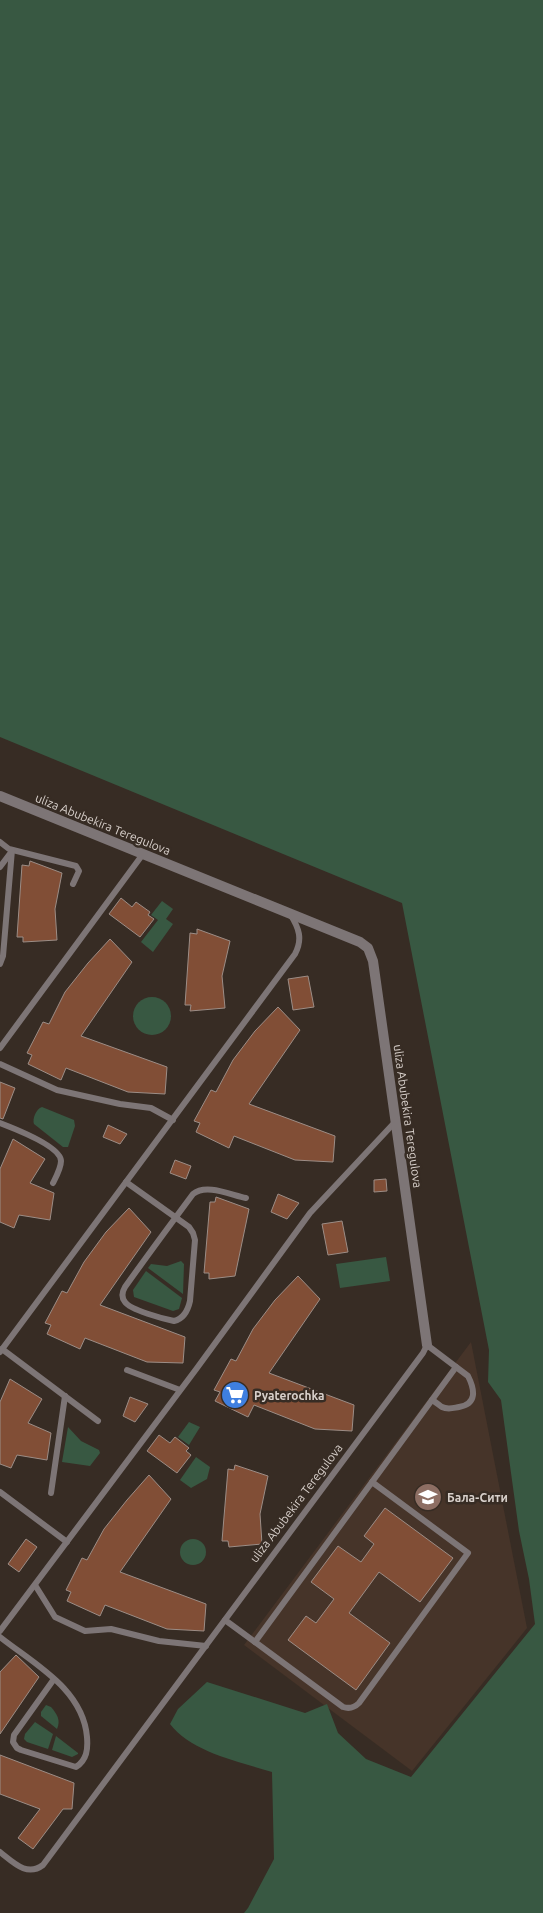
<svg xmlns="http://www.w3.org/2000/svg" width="543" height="1913" font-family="Ubuntu,sans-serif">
	<rect width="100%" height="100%" fill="#372c24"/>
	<!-- built -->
	<polygon fill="#463429" points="471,1342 527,1628 412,1771 244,1645"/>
	<!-- green -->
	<g fill="#385842">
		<path d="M0 0H543V1913H244L248 1908 274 1859 272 1772C240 1762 191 1752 170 1724L178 1709 207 1682 305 1713 327 1704 338 1733 366 1759 411 1777 535 1624 529 1579 519 1531 501 1400 488 1382 489 1350 402 903 0 737Z"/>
		<polygon points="162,901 173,909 166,919 173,924 153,952 141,942 158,920 151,915"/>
		<circle cx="152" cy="1016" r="19"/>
		<path d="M42 1107 74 1120 75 1126 68 1147H63L34 1124C32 1119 36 1109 42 1107Z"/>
		<polygon points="386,1257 390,1281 340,1288 336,1264"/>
		<polygon points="181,1261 184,1264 183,1294 148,1268 151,1264 167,1266"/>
		<polygon points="146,1271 182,1298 179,1309 173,1311 134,1297 133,1290"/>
		<polygon points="189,1422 200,1427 189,1445 178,1437"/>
		<polygon points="68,1427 81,1441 99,1450 100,1453 90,1466 62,1462"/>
		<polygon points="196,1457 210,1467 207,1479 191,1488 180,1480"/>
		<circle cx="193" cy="1552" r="13"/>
		<path d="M46 1705 51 1707C57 1714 61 1720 57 1729L41 1716V1712Z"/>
		<polygon points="35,1722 53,1734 48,1749 27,1742 24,1739 25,1734"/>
		<polygon points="56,1736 78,1753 78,1754 72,1757 52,1750"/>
	</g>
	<!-- building -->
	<g fill="#814e36" stroke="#9c8d86">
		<polygon points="30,861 62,873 55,909 57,940 23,942 23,937 17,937 22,865 29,866"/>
		<polygon points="121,898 132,907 136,902 150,912 148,915 154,919 140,937 109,914"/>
		<polygon points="197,929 230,941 222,976 225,1008 190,1011 191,1005 185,1005 190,933 197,934"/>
		<polygon points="110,939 132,962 81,1036 167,1067 165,1094 128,1092 66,1068 61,1080 28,1064 32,1055 27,1053 43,1022 49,1024 65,992 88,963"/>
		<polygon points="308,976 314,1007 293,1010 288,979"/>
		<polygon points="278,1007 300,1030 249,1104 335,1136 333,1162 295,1160 234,1136 229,1148 196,1132 200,1123 194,1121 211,1090 216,1092 233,1060 255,1031"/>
		<polygon points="0,1082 15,1088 3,1119 0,1118"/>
		<polygon points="108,1125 127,1134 120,1144 103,1137"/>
		<polygon points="13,1139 45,1159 30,1183 54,1193 50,1220 19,1215 14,1228 0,1222 0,1169"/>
		<polygon points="175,1160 191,1166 186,1179 170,1173"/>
		<polygon points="386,1179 387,1191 374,1192 374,1180"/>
		<polygon points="278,1194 299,1203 287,1219 271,1212"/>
		<polygon points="216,1197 249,1209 235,1276 209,1279 209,1273 204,1273 210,1202 215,1202"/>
		<polygon points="129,1208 151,1232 100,1305 185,1337 183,1363 147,1362 85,1338 80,1349 47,1334 51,1325 45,1323 62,1291 67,1293 84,1262 106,1232"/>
		<polygon points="342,1221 348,1252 328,1255 322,1224"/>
		<polygon points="298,1276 320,1299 269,1373 354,1405 352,1431 315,1429 254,1405 248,1417 215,1401 220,1392 214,1390 231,1359 236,1361 253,1329 275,1300"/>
		<polygon points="10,1379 42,1399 28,1423 51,1433 47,1460 17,1455 11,1468 0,1464 0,1402"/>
		<polygon points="130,1397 148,1404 135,1422 123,1416"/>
		<polygon points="159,1435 170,1443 175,1437 189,1448 186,1451 191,1455 177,1473 147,1451"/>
		<polygon points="235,1465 268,1476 260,1514 262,1544 229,1547 228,1541 222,1541 228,1469 234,1470"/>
		<polygon points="149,1475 171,1499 120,1572 206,1604 204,1631 167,1629 105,1605 100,1616 67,1601 71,1592 66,1590 82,1558 87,1560 104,1529 127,1500"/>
		<polygon points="385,1508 453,1558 420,1602 379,1572 349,1613 390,1643 356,1690 288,1640 306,1616 316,1623 334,1599 311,1582 338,1546 361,1562 374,1544 364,1536"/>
		<polygon points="26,1539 37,1547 19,1572 8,1564"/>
		<polygon points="16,1655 39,1677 0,1734 0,1672"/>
		<polygon points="0,1755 74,1783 72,1809 63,1809 33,1849 18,1838 40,1809 0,1794"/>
	</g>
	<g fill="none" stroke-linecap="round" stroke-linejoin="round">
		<!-- lane -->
		<g stroke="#7d7576" stroke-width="6">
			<polyline points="0,842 9,849 76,866 79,871 73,884"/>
			<polyline points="0,867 12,851"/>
			<polyline points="0,964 3,956 12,850"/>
			<polyline points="0,1048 143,854"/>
			<polyline points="0,1064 57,1090 120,1104 151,1108 173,1120"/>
			<path d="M0 1123C13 1128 61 1146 61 1161 61 1168 56 1177 53 1183"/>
			<path d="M126 1182 189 1227 193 1233 195 1240 190 1301C188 1310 183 1319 174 1321 164 1319 130 1310 125 1302 121 1297 122 1292 125 1287 147 1256 170 1225 193 1194 206 1183 231 1195 246 1198"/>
			<polyline points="2,1349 98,1421"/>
			<path d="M0 1352 295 954C303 939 299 928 290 914"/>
			<polyline points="127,1370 180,1390"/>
			<path d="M372 1482 468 1553 359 1703C354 1708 349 1709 343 1707L255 1642Z"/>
			<polyline points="372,1482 456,1367"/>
			<polyline points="0,1492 67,1542"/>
			<polyline points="51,1493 65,1396"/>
			<polyline points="35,1585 55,1617 85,1631 111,1629 159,1641 206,1646"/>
			<polyline points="225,1620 255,1642"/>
			<polyline points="0,1631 197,1368 310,1213 396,1121"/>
			<path d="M0 1637C34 1664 83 1689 87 1737 88 1749 87 1760 76 1767L21 1750 17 1748 13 1742 14 1735 54 1679"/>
			<path d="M0 1852C14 1863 27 1877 43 1865L423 1353 427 1345 468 1376C475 1390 477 1404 459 1407 453 1408 448 1410 442 1407 439 1405 436 1402 432 1400"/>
		</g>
		<!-- street -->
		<polyline stroke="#7d7576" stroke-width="10" points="0,796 360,942 368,948 373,961 427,1345"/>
	</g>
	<!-- icons -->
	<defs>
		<g id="supermarket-disc" transform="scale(1.4375)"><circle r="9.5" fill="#3f7fe0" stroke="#372c24"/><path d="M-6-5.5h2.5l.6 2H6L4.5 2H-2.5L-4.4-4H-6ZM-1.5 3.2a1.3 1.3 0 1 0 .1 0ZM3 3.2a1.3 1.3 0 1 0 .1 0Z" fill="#fff"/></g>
		<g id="school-disc" transform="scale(1.4375)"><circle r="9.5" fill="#8d6e63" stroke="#372c24"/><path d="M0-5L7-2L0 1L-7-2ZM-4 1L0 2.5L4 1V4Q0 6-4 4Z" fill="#fff"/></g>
	</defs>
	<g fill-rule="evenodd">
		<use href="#supermarket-disc" x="235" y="1395"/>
		<use href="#school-disc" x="428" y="1497"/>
	</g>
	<g text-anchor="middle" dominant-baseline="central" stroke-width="5" stroke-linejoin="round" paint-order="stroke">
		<!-- street labels -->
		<g font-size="12" fill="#d8d0cb" stroke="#372c24">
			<text transform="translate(103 824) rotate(22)">uliza Abubekira Teregulova</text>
			<text transform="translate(408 1116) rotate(82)">uliza Abubekira Teregulova</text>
			<text transform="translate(296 1503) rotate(-53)">uliza Abubekira Teregulova</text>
		</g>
		<!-- poi labels -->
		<g font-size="12" font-weight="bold" fill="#d8d0cb" stroke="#372c24" text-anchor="start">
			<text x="254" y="1395">Pyaterochka</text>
			<text x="447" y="1497">Бала-Сити</text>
		</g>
	</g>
</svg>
